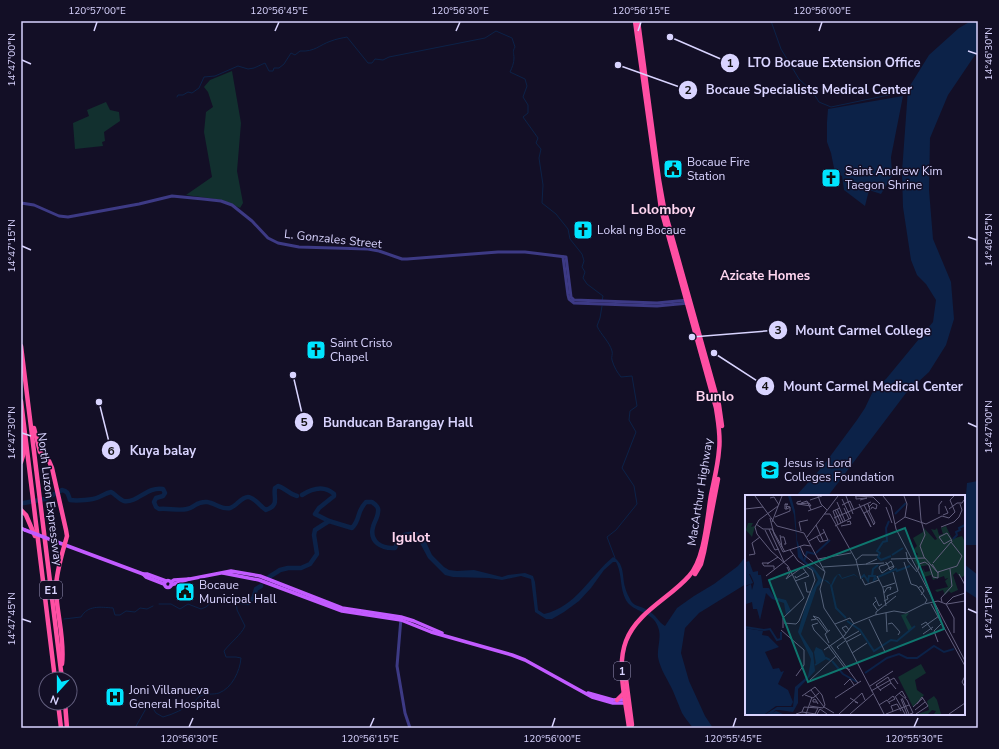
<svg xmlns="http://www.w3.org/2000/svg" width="999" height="749" font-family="'Nunito Sans',sans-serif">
	<rect width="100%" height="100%" fill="#130f26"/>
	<!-- green -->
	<g fill="#12302f">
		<polygon points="232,71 241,123 237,171 243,203 240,208 222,200 186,195 212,177 204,132 206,112 213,107 208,92 204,87 210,80"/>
		<polygon points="106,102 110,110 119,112 120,121 104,132 105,141 102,142 103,146 75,149 73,123 89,116 87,110"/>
	</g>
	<!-- water -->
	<g fill="#0c2248">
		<polygon points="971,21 978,21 978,52 973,58 948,95 930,138 929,190 933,239 951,282 954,319 946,345 929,372 906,393 828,496 796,496 823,466 857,420 865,408 874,389 886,379 933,322 936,300 926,284 917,275 911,260 903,207 902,172 908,89 929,55 959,28"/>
		<polygon points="903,96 891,157 892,176 881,194 869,190 865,206 844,190 842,176 835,173 831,153 827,142 827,122 828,109"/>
		<polygon points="978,481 978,545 965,545 964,547 964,496 958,496 966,495 967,483"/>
		<path d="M425 540 432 555 444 567 449 570 457 571 474 570 502 577 508 575 525 573 533 576 535 582 538 610 544 614C576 607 590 576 613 557 625 564 622 576 625 587 626 592 629 597 631 601 635 607 642 606 647 610 656 614 658 622 665 626L677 608 694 596 714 584 738 566 746 556V584L699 613 685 628 681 653 689 681 705 716 713 728H693C689 723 685 718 682 713 679 706 676 698 673 691 668 680 660 669 658 657 657 647 662 637 658 627 653 612 637 613 628 603 619 591 623 575 616 562H613L604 570 591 588 579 601 564 612 552 619H546L535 612 531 579 521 576 502 580 489 578 453 577 445 575 428 558 420 543Z"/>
		<polygon points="964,564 978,575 978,599 964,590"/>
	</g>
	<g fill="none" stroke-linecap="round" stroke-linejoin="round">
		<!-- stream -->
		<g stroke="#0c2248" stroke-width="1">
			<polyline points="771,21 781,49 799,79 812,91 819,102 831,107 908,91"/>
			<path d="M177 97 178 95H183L188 92 192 93 199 88 204 77 215 76 238 66 248 69 254 68 265 63 269 71H273L274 68H279L284 64 291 53 295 55 300 51C315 52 319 45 331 41 336 39 342 38 347 37L368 63H372L375 59 383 60 389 57 485 38 496 31 512 38 515 47C512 52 514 53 514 58 514 63 512 68 510 72L525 79 527 86 523 97 528 105V113L523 117 538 138 536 143 541 149 539 158 543 185 542 203 556 214 568 229 570 239 582 254 584 261 582 267 585 272 583 278 587 284 603 296 602 301"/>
			<path d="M602 306 600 318 597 326C601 335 609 341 612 351 613 354 611 357 612 360 614 367 617 372 621 377L632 376 637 406 630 411 629 420 636 432 622 468 634 486 637 504 616 530 607 537 615 558"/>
			<path d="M64 619 81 617C88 605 100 607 113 608L115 615H120L126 611 135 612 140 608 147 609 153 606"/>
			<path d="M135 728 148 705 152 707 156 713 163 717C174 714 184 709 194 702 196 700 198 697 200 696 206 693 213 695 219 693 232 688 240 671 241 658L236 657H226L224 651C230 643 241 635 245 626L237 610 236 601 229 602 215 599 206 607 201 609 188 604 180 609 171 604H159"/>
		</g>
		<!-- river -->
		<g stroke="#0c2248" stroke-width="4.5">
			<path d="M302 495C313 488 324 485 334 494V496L319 508 315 514 329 521 352 528C361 519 356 512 366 502H372C376 505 379 507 378 512 378 517 374 522 373 527 369 542 382 549 395 548 400 536 403 533 416 534L423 541 425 546"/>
			<path d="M24 503 45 499 62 490C68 491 68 494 70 500 77 501 93 500 99 497 104 495 106 493 111 492 115 494 120 500 124 501 138 503 147 486 163 489L165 493 163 496 156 498 154 502 156 507 159 509C168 508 178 511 187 509 196 507 196 501 207 502 215 503 222 510 230 508 237 506 241 497 248 497 254 497 261 507 266 510 280 505 273 498 275 488L278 486C285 488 289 494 297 496"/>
			<polyline points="269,577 280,570 288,568 301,568 310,564 317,554 314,535 315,530 329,521"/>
			<polyline points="254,596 256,589 261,586"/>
			<polyline points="236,601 248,603 252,599"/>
		</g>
		<!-- minor -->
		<g stroke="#3d3a85" stroke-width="3">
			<polyline points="21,203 34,205 59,216 68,217 139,204 172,196 203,199 221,201 232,205 252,221 268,238 278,243 299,247 368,249 379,251 402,259 407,259 498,252 525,252 566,257 571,297 574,300 657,303 688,300"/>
			<polyline points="563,257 568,295 569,299 574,303 657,306 689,303"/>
			<polyline points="401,618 397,666 405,713 410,728"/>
		</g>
		<!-- major -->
		<g stroke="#c25bff" stroke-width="3.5">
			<polyline points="21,528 25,530"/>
			<polyline points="57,542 143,574 146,577 164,584"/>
			<polyline points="223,573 259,580 342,611 401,620 431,632 512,655 525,660 592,697 613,703 626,703"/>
			<polyline points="143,574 147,574 166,581"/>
			<circle cx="168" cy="584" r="3.5"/>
			<polyline points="171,582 174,580 190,579 231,571 260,576 342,608 401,617 414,621 442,633"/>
			<polyline points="171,585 189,579"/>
			<polyline points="588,693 613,700 627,699"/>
		</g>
		<!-- highway -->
		<g stroke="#ff4fa3" stroke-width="4.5">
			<polyline points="638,21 659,180 664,208 719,405 722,426"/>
			<polyline points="21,346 62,679"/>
			<polyline points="21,401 55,679"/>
			<polyline points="21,426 24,452 21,462"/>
			<path d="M34 428 40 452 49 461 52 468 66 530 67 536C63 551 55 575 56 591 57 615 65 640 62 664"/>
			<polyline points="21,510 26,515 35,536"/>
			<polyline points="695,574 701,564 704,552 718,479"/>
			<polyline points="626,679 632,725"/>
			<polyline points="617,700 625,692"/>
			<polyline points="58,703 61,728"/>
			<polyline points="65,703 67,728"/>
			<path d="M629 728C626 701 616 667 626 641 637 612 670 598 689 576 705 559 707 518 711 495 714 480 718 465 719 450 721 436 718 422 716 408L661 209 635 21"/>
		</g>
		<!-- major-bridge -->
		<polyline stroke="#c25bff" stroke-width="3.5" points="25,530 57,542"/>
	</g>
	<!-- ticks -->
	<path fill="none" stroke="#d9d4ff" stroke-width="1.5" d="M94 31 97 22M275 31 279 22M456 31 460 22M638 31 641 22M819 31 822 22M968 51 977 54M22 60 31 64M968 237 977 240M22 246 31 250M968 423 977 427M22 433 31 436M968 609 977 613M22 619 31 622M189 727 193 718M370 727 374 718M552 727 555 718M733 727 736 718M914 727 918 718"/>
	<!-- icons -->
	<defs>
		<g id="civic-square" transform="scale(1)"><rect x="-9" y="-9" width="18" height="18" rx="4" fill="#00e5ff" stroke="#130f26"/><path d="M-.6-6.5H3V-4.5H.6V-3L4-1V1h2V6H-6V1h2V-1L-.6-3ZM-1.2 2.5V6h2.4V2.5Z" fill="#111"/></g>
		<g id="church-square" transform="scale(1)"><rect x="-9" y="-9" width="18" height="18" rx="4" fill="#00e5ff" stroke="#130f26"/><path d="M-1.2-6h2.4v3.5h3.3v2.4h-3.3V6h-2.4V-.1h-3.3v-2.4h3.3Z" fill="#111"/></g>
		<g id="university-square" transform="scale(1)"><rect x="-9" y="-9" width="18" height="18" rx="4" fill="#00e5ff" stroke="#130f26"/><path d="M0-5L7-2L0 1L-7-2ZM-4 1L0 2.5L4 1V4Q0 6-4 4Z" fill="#111"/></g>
		<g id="hospital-square" transform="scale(1)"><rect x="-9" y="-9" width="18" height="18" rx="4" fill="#00e5ff" stroke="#130f26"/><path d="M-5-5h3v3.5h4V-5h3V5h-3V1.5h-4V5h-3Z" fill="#111"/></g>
	</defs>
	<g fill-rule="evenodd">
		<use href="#civic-square" x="673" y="169"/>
		<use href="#church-square" x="831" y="178"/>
		<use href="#church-square" x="583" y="230"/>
		<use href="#church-square" x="316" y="350"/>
		<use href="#university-square" x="770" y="470"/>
		<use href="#civic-square" x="185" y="592"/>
		<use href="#hospital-square" x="115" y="697"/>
	</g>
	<g text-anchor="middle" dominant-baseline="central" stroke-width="3" stroke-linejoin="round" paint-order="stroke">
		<!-- shield labels -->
		<g fill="#130f26" stroke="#9e99be" stroke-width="1">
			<rect x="40" y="581" width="22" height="18" rx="3"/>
			<rect x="614" y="662" width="16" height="18" rx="3"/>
		</g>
		<g font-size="11" font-weight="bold" fill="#d9d4ff">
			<text x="51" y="590">E1</text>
			<text x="622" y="671">1</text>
		</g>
		<!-- poi labels -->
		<g font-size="12" fill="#d9d4ff" stroke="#130f26" text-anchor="start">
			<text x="687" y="162">Bocaue Fire<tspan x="687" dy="14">Station</tspan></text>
			<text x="845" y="171">Saint Andrew Kim<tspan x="845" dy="14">Taegon Shrine</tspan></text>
			<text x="597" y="230">Lokal ng Bocaue</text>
			<text x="330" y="343">Saint Cristo<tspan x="330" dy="14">Chapel</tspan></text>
			<text x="784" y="463">Jesus is Lord<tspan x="784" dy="14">Colleges Foundation</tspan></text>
			<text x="199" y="585">Bocaue<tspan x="199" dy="14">Municipal Hall</tspan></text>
			<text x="129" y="690">Joni Villanueva<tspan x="129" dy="14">General Hospital</tspan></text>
		</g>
		<!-- street labels -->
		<g font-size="12" fill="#d9d4ff" stroke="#130f26">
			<text transform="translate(333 239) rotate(6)">L. Gonzales Street</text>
			<text transform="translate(700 492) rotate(-81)">MacArthur Highway</text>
			<text transform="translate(50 499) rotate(83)">North Luzon Expressway</text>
		</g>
		<!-- neighbourhood labels -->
		<g font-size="13" font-weight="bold" fill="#ffd6f0" stroke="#130f26">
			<text x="765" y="276">Azicate Homes</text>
		</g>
		<!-- quarter labels -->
		<g font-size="14" font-weight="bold" fill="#ffd6f0" stroke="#130f26">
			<text x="663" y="209">Lolomboy</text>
			<text x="715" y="396">Bunlo</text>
			<text x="411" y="537">Igulot</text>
		</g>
	</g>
	<!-- overview -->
	<g transform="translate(745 495)">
		<rect width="220" height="220" fill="#130f26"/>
		<path d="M3 28H8L6 32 10 31 7 42 1 35ZM201 31 207 44 217 41 220 47V80L216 83 211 77 208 80 213 95 206 98 204 96 200 100 198 95 192 97 190 95 203 92 200 86 203 83 200 84 199 81 188 85 186 80 179 82 178 73 180 77 185 76 183 70 173 72 169 65 173 59 168 55 172 51 168 43 178 37 179 33 190 45 192 44 186 34 190 35 192 33 194 40 198 39 196 33ZM164 118 161 122 167 133 164 137 156 120ZM176 169 181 178 170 185 172 195 179 200 168 212 153 182ZM189 201 192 205 196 219H189L191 216 187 215 183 219H173L184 215 182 206Z" fill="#12302f"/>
		<path d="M43 1H46L50 16 52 45 59 65 69 73 77 84 83 86 86 90 89 83 93 79H95L97 83 109 79 114 83 109 80 97 84 93 79 87 91 79 85 72 92 56 139 68 158 70 176 53 194V208L48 217 34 215H31L27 218 31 216 38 219H21L32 212H48L50 192 63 181 65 171 66 164 53 137 63 102 73 85 70 78 53 62 49 20ZM0 66 3 75 1 67 4 66 8 77 13 76V80H16L18 93H24L29 102 41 105 46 116 41 120 39 108 27 104 21 98 15 125 12 114H8L7 107 1 109 0 92 6 89 7 95 9 88 7 83 5 79H4L8 88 0 91ZM0 133 18 136 17 140 23 141 34 152 20 157 28 174 34 173 36 177 39 176 33 189 43 195 48 207 46 211H31L20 219H0ZM71 152 77 155 81 163 71 169 69 157Z" fill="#0c2248"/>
		<path fill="none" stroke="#0c2248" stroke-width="2" d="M150 19 161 8M144 26 141 33 142 46 138 47 132 56 135 58 133 62 136 65 146 61M208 44 212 40 211 37 215 35 214 33 220 30M71 58 85 45M147 60 158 53M59 67 62 57 70 59M127 81 128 74 133 70M133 82 151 74 152 76 165 71M116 83 119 80 123 86 124 81H130L129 85 132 83M86 90 91 113 101 123M102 126 115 135 129 156 146 145 152 146 170 131M0 132 19 135M19 135 25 134 32 145 36 144V137M87 166 98 179 112 187M70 170 81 163 85 165M120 178 142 163 154 159 162 163H172L189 151 199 157 209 154"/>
		<path fill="none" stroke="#625e7d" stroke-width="1" d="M10 1 32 31 59 38 80 77 75 94 79 113 101 146 139 219M73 1 76 9 82 15M101 1 108 19M110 1 128 2 135 9M111 1V4L122 3 115 5M138 1 146 11 151 34 220 166M174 1 176 25 180 40 175 51 179 62 193 78 187 69M25 3 29 2 34 10M65 5 77 1M92 7 100 26M56 8 62 6 66 15M40 9H43L42 10 40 9V14H42L45 12 41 11 42 14M53 9 66 11 64 8 52 9V7L56 6M114 9 126 32 119 18 125 15 123 9M97 10 105 6 109 15M119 10 129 30M33 11 14 25 10 32 12 39 26 56 43 71 59 103 38 123V133M124 12 128 8 132 10 131 14 127 12 126 14M141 12 147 28M99 13 104 24M0 14 18 12M92 14 98 27M204 14 212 8H217L219 5M90 15 96 28M63 16 77 11M124 16 130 28 128 30M79 19H85L111 65 116 84M194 19V10L197 6M198 20 203 18 200 11M30 22 45 16V12M160 22 181 29 197 21 204 23 210 17 205 5 209 1M25 23 29 39 38 57 59 50 66 51M89 23 126 7M27 27 37 1M11 29 18 34H27L40 57M93 29 88 16 95 13M150 29 160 22 162 9 159 1M71 30 78 46M90 31 106 23 97 4M96 31 106 29 105 26 102 27M196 32 209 27 214 22 217 15 215 9M24 34 39 67M20 35 30 55 34 54M56 36 54 27 63 25M35 40 37 52M36 42H39L41 49H39M62 42 93 1M72 42 75 47 83 45 78 34M206 45 199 49 194 42 202 38 206 44 207 47M64 46 80 37M55 51 59 60 79 76M161 57 163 66 172 77M4 60 10 59 7 48 15 42M73 64 106 58M146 64 180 63M111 65 117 60H133M141 67V68L142 69 144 72V73L145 75 149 72 146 66 142 69 139 70 135 71 134 73 137 78 144 73 149 71M159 67 166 89 172 91 182 105 180 108M24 68H17L19 71H29V74M188 68 206 47 217 61 212 71 193 77M22 69 33 62M121 69 132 64M77 72 139 68M173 75 174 69 180 67 184 70 188 82 193 83V77M214 79 220 90M21 81 48 60M50 81 51 83 61 77M132 81 138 93 141 111M41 84 59 71M41 84 45 78 42 72M117 84 120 90 134 85M50 86 64 81 57 72M60 87 62 97H65M138 92 150 88M173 93 176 91 179 96 176 100M139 98 142 93 146 92 145 95M130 102 134 111 137 109M131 106 128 109 133 116M139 106 143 104 142 101 153 96 148 77M197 107 196 103 207 91 205 74M186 109 220 171M201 109 209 123V138M201 109 208 102 220 98M202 109 220 106M141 118 142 137M131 120V117L151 101M71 124 68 121 74 123 83 136M124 124 140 157M66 125 72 124 82 137M39 128 51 129 54 126 70 85 67 75 53 66 45 55M73 128 67 130 69 135 84 151M90 129 105 123 109 129M143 129 147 128 155 137 153 140M176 130 181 127 187 135M177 133 194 121M36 135 59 155V170L51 181M101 138 97 133 101 131 104 135M178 139 188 132M100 144 114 136M101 147 116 139M193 147 189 136 197 128M84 148 80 139 85 135M85 150 113 188M84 152 99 172 105 175M94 154 92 152 100 146M79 155 99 141 108 129 130 120 149 116 161 118 179 109 193 106 201 109M107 158 122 148M220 181 217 187 220 192M65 185 91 161M99 190 105 184 109 190M125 191 148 176M66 195 79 212 89 218M135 195 146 188 151 194M126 196 149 183 153 189M136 196 131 190 143 182 146 188M154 198 162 205 168 218 165 219M60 200 68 203 74 198M57 201 70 192 77 200 80 210 78 213 65 211M150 201 160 219M151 201 157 196 161 203M90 203 116 186M105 203 113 208 110 207M157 203 164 219M156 204 162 219M143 205 148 201 150 204 144 207M72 207H68V205L70 204 72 207 73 209M134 210 142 205 145 209M168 212 178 203M170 215 180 207M148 216 146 211 152 209 156 216M57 217 59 212 73 213 70 219M51 219 57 217 71 219M61 219 67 202M72 219 75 214 82 219M94 219 117 198 120 205M105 219 128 199M141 219 164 210M171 219 183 211 177 202 172 209M204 219 220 208"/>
		<path fill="#0f766e" fill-opacity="0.15" stroke="#0f766e" stroke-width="2" d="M160 33 199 134 63 187 24 85Z"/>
		<rect width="220" height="220" fill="none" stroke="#d9d4ff" stroke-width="2"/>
	</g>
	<!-- callouts -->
	<path fill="none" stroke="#d9d4ff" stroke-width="1.5" d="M670 37L730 63M618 65L688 90M692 337L778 330M714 353L765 386M293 375L304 422M99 402L111 450"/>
	<g fill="#d9d4ff" stroke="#130f26" stroke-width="1.5">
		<circle cx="670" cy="37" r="4"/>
		<circle cx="618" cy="65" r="4"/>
		<circle cx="692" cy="337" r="4"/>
		<circle cx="714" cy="353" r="4"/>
		<circle cx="293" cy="375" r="4"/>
		<circle cx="99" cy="402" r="4"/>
		<circle cx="730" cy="63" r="10"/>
		<circle cx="688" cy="90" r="10"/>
		<circle cx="778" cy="330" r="10"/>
		<circle cx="765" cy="386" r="10"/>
		<circle cx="304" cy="422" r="10"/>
		<circle cx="111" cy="450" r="10"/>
	</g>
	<g font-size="12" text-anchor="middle" font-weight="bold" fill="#111">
		<text x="730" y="67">1</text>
		<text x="688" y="94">2</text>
		<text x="778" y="334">3</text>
		<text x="765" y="390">4</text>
		<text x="304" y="426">5</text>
		<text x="111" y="455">6</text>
	</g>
	<g font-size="13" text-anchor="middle" font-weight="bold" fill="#d9d4ff" stroke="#130f26" stroke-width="3" stroke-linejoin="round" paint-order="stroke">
		<text x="834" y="67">LTO Bocaue Extension Office</text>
		<text x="809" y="94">Bocaue Specialists Medical Center</text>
		<text x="863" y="335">Mount Carmel College</text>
		<text x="873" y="391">Mount Carmel Medical Center</text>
		<text x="398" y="427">Bunducan Barangay Hall</text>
		<text x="163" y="455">Kuya balay</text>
	</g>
	<!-- border -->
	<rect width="999" height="749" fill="none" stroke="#130f26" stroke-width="44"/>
	<!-- north arrow -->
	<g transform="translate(58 691) rotate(201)"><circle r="19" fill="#130f26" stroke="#625e7d"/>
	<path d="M0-3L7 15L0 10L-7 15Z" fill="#00e5ff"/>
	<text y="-6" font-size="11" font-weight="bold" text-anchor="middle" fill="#d9d4ff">N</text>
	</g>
	<rect x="22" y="22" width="955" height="705" fill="none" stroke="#d9d4ff" stroke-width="1.5"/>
	<g font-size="10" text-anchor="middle" fill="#d9d4ff">
		<text x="97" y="14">120°57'00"E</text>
		<text x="279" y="14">120°56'45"E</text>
		<text x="460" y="14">120°56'30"E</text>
		<text x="641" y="14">120°56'15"E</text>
		<text x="822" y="14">120°56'00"E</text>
		<text transform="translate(988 54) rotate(-90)" y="4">14°46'30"N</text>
		<text transform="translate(11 60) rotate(-90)" y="4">14°47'00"N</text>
		<text transform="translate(988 240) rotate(-90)" y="4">14°46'45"N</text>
		<text transform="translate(11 246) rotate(-90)" y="4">14°47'15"N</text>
		<text transform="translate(988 427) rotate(-90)" y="4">14°47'00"N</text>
		<text transform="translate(11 433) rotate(-90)" y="4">14°47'30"N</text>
		<text transform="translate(988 613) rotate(-90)" y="4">14°47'15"N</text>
		<text transform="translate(11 619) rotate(-90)" y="4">14°47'45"N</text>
		<text x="189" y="742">120°56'30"E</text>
		<text x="370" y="742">120°56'15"E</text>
		<text x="552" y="742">120°56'00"E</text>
		<text x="733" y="742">120°55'45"E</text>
		<text x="914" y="742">120°55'30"E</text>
	</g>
</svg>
